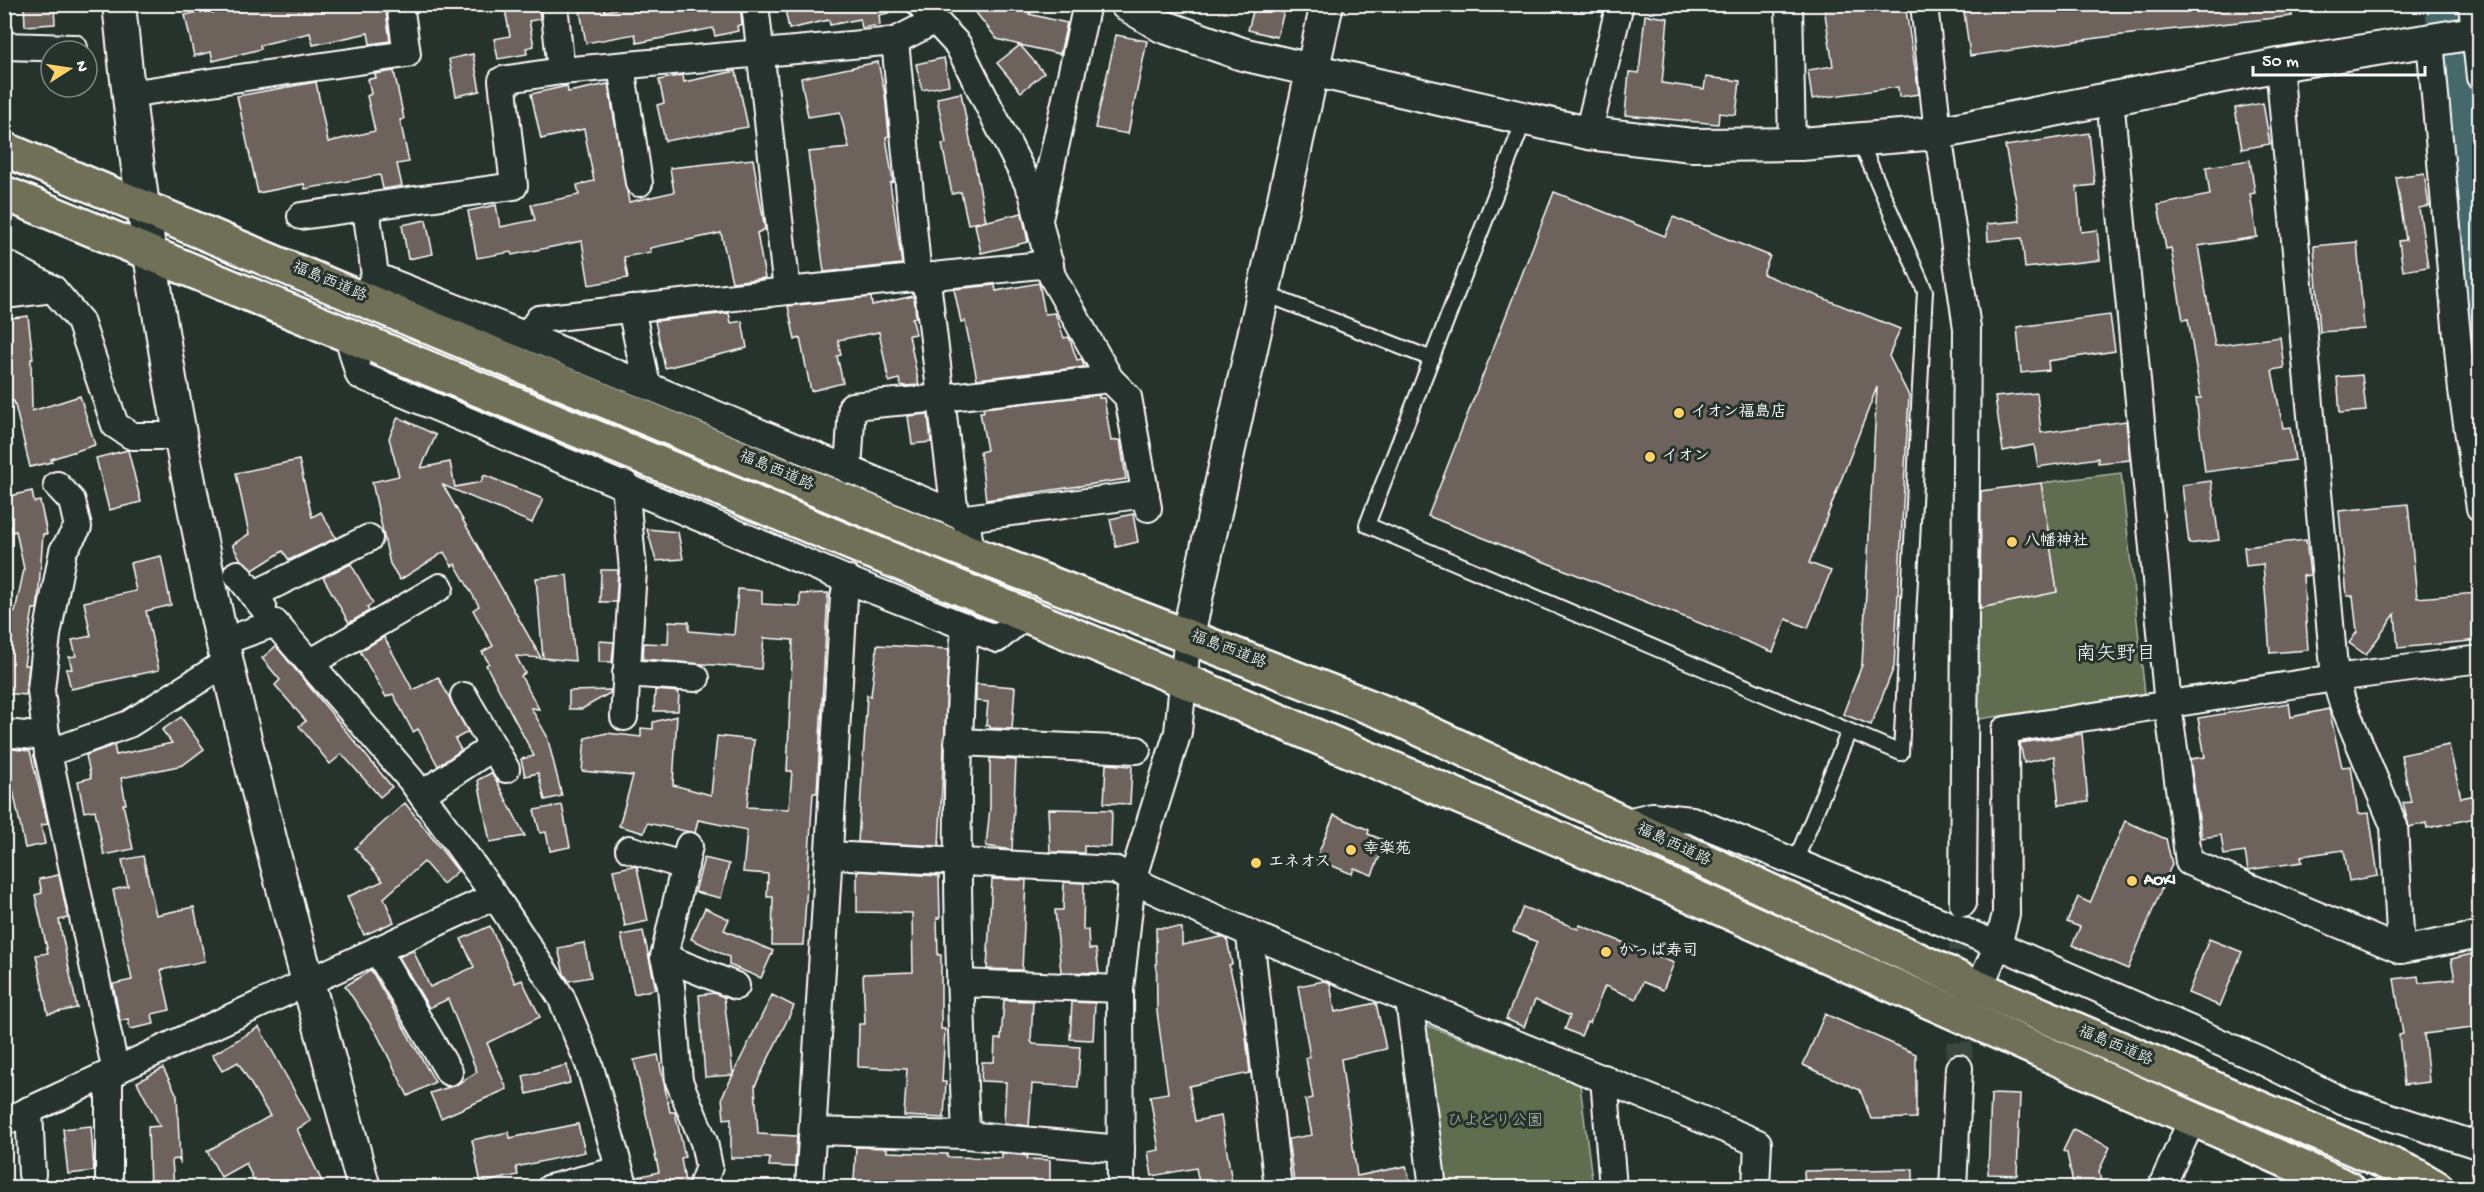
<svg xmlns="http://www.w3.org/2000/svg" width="2484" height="1192" font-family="'Gochi Hand','Klee One',sans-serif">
	<rect width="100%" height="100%" fill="#26332d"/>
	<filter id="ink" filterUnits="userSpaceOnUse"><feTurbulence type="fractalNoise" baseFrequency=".0167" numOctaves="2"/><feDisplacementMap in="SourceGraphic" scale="12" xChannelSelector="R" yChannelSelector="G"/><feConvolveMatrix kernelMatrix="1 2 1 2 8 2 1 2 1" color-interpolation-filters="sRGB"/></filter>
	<g filter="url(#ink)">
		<!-- green -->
		<g fill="#616d4f" stroke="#b0b6a7" stroke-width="1.5">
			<polygon points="2121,473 2145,694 1973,720 1971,610 2057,592 2041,483"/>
			<polygon points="1416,1021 1580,1085 1593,1187 1437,1187"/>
		</g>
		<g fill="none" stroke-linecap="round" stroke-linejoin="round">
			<!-- river -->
			<polyline stroke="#44686a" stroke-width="42" points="2446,4 2480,353"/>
		</g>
		<!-- building -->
		<g fill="#6e625d" stroke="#fff" stroke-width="1.5">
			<polygon points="24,4 54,4 55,24 25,26"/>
			<polygon points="251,4 385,4 390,41 370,44 368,33 313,45 310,33 260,45 261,49 213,61 211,52 194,56 185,15 213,9 213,13"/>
			<polygon points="504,4 539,4 540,19 529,21 534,46 526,48 527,54 498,59 494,39 510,36"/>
			<polygon points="641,4 740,4 742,24 737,26 738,31 715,36 713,28 637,43 635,34 586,43 580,11 604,6 605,11"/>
			<polygon points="784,4 888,4 889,13 879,15 880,25 862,28 860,19 830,25 829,20 789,29"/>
			<polygon points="969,4 1040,4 1029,14 1067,23 1060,54 1020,45 1044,73 1021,92 997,63 1020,45 997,39"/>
			<polygon points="1255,4 1286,4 1277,37 1248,30"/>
			<polygon points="1840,4 1905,4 1919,94 1899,97 1898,87 1812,99 1808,70 1833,66 1824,7"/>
			<polygon points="1963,4 2291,4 2292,16 2105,37 1970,56"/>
			<polygon points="1645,15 1668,18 1662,83 1704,89 1706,77 1740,81 1736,115 1719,113 1718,124 1625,115 1629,72 1639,73"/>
			<polygon points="1116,35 1147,41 1128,134 1095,128"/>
			<polygon points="473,54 480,91 456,96 449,59"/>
			<polygon points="944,58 949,85 922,90 916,64"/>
			<polygon points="878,62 885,94 889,136 886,137 893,182 890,183 902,264 824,272 808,152 849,148 840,112 808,117 801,78"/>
			<polygon points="394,71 404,119 400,120 409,162 397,164 402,186 383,189 380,175 305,189 304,184 258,193 237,96 316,82 328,142 375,131 367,96 371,94 368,79 376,78 375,74"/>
			<polygon points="736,71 748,127 665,141 657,105 664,103 659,80 683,75 684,82"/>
			<polygon points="608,84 629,202 674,192 670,168 753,159 765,229 757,233 765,278 732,282 721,233 650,248 651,252 624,257 628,278 589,285 582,241 512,255 511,252 477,258 468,211 496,205 500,227 535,220 531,205 579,195 577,185 594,181 584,129 541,139 531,94 567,86 568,92"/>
			<polygon points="961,93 986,221 968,224 961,192 952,194 942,144 946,143 937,98"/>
			<polygon points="2263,103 2270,144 2242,149 2235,108"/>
			<polygon points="2089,133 2095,185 2077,187 2081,232 2097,230 2100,260 2025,268 2022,238 1988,241 1987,224 2020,221 2005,146"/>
			<polygon points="2250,160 2255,193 2250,194 2257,237 2198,246 2215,346 2280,337 2284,368 2272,370 2283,428 2290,427 2295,460 2205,472 2196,398 2201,398 2188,319 2183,320 2171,248 2166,249 2158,205 2210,195 2206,167"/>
			<polygon points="2424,173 2429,206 2419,208 2428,267 2403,271 2399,241 2406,240 2396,177"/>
			<polygon points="1554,192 1665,236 1673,217 1770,256 1763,274 1900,329 1889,356 1909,396 1894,667 1871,725 1843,714 1862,665 1877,387 1809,563 1831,571 1808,628 1786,619 1773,652 1428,516"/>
			<polygon points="1022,213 1028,242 981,253 975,224"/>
			<polygon points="426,220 433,254 408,259 402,225"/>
			<polygon points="2357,242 2364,329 2320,332 2314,246"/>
			<polygon points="1039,283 1045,314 1055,313 1064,338 1069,337 1077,360 1082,359 1084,367 977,379 965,321 961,322 954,289 995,285 996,291"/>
			<polygon points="914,296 916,317 912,318 916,334 909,335 919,385 904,386 901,385 899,379 889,382 879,332 838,340 841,355 837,356 843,383 811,391 800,338 795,340 788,306 871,297 872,305"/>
			<polygon points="729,313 731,323 742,321 747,348 665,368 655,321"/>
			<polygon points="2110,315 2115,351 2048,361 2049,370 2021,373 2017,327"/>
			<polygon points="28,316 33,359 31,359 32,411 80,396 95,445 51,459 52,462 30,467 14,401 4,401 4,319"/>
			<polygon points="2362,375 2366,411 2340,413 2337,377"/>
			<polygon points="2037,393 2041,433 2126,421 2130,460 2098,463 2098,458 2038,467 2034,445 2003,451 1995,397"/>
			<polygon points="1099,395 1099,398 1104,398 1111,441 1120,440 1126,479 986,500 980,452 987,450 980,412 984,412 983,408"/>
			<polygon points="928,414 931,442 912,444 908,416"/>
			<polygon points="398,417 436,435 421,468 450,462 455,487 481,482 484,475 543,499 532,523 443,485 541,658 516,656 525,673 521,676 539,709 531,708 547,736 562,796 545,800 538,773 525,776 521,759 534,756 486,665 489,663 482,652 493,646 473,610 479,606 455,564 452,566 444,552 400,580 390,564 372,482 399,476 389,438"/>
			<polygon points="128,450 141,502 109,510 96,458"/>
			<polygon points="299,460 312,517 321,512 336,538 289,560 283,551 253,570 241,560 232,545 249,534 236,473"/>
			<polygon points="2211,481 2219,540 2189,544 2182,485"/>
			<polygon points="2041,483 2057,592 1980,608 1981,491"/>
			<polygon points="32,491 34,502 40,501 47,534 43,534 38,602 37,609 33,609 24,665 29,665 26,695 4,693 4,610 15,612 24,569 16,531 12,532 5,497"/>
			<polygon points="2408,504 2417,598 2478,593 2480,640 2398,648 2395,614 2366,655 2349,643 2357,632 2353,596 2347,596 2339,511"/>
			<polygon points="1133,514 1138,542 1116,547 1110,519"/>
			<polygon points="647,529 678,532 683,559 656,561"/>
			<polygon points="2306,540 2310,575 2303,576 2308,650 2270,653 2263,564 2246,566 2244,547"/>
			<polygon points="161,556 171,605 146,611 159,670 71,689 66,669 72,669 69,657 76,656 72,640 91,636 84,602 136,591 130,563"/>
			<polygon points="351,564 373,603 367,607 369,611 349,623 323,577"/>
			<polygon points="601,570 618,570 616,602 600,602"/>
			<polygon points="567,575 575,661 543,658 536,578"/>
			<polygon points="738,589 762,591 762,604 800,606 800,594 828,593 817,793 813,793 803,945 772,945 773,897 767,897 768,874 743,872 747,830 698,820 695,833 647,823 644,833 619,826 633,776 582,771 585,738 607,733 641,737 641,728 653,729 653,722 677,716 673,785 711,795 717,736 754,740 747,807 789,809 792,771 787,771 793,640 764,638 761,669 643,659 644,643 668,644 669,621 689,622 689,631 734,635"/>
			<polygon points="384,637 413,690 438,677 468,732 455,739 461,750 438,766 418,729 413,732 393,694 386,697 360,651"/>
			<polygon points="599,641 614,642 612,662 599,662"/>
			<polygon points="877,645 949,649 939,846 858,842 867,695 871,696"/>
			<polygon points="276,646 392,787 380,797 342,754 330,764 299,726 306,721 275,685 280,680 262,658"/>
			<polygon points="976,684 1015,687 1012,729 990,728 990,726 986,725 988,702 976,701"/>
			<polygon points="611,690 610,693 582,709 569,709 569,691"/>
			<polygon points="655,690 679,692 678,711 654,711"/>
			<polygon points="2289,703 2291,717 2329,709 2342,767 2351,766 2358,814 2369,813 2378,876 2349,881 2344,850 2301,856 2302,862 2248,870 2245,852 2224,855 2221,835 2202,838 2190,759 2205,757 2198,718"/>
			<polygon points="181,717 204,749 183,765 121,778 126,804 123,804 133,849 104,855 95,810 84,812 78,781 91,778 86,755 114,745 116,755 172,743 162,730"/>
			<polygon points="2082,734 2088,802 2059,805 2054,756 2024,763 2020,743"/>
			<polygon points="2449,745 2461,798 2480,794 2480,817 2427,828 2426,823 2409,827 2403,803 2411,802 2401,755"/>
			<polygon points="4,748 30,751 48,824 41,825 45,844 25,848 11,780 4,781"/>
			<polygon points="990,758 1016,760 1012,850 986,846 990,808"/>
			<polygon points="1106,764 1132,766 1130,804 1104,803"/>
			<polygon points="491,773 496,780 525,836 490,842 478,780"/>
			<polygon points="405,803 458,871 443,884 424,862 384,898 394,922 364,935 347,897 383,881 355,848"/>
			<polygon points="562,805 570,847 550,851 546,832 540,833 534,810"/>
			<polygon points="1048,809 1112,810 1111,847 1084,846 1084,853 1050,852"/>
			<polygon points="1334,815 1369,830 1368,834 1386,841 1372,875 1354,868 1352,874 1316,859"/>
			<polygon points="2125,821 2166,839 2172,864 2128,969 2072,945 2080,927 2067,922 2078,897 2090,903"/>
			<polygon points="143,856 156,915 194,907 205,961 161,970 170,1010 152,1014 154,1024 130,1029 128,1019 120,1021 113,984 132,980 113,890 128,886 122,860"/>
			<polygon points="704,858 729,864 721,898 695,892"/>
			<polygon points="633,866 637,867 648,921 625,926 613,870"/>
			<polygon points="857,871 939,876 940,918 937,918 938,955 941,955 941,1029 945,1029 942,1082 946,1082 944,1118 904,1116 907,1069 858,1067 859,1024 865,1024 863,974 913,972 912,913 857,912"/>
			<polygon points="59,875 68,918 59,920 77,1008 48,1014 36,955 48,953 35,895 42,893 39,879"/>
			<polygon points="992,879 1026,880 1022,970 987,969"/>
			<polygon points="1064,882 1084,883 1083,930 1088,930 1089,949 1096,949 1099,973 1061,972 1055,910 1063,910"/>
			<polygon points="1523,907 1578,929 1580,925 1674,963 1663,990 1643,982 1636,999 1605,986 1590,1023 1587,1022 1581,1036 1565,1029 1570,1016 1535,1000 1524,1027 1506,1019 1537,942 1513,932"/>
			<polygon points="705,908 729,919 724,930 773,951 761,978 729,965 729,957 691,939"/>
			<polygon points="490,926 515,983 522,980 540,1017 487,1043 507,1089 441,1118 430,1093 456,1085 477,1072 448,999 429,1008 399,957 413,950 430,987 474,967 461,939"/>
			<polygon points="1156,928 1182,928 1182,945 1221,937 1227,939 1232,964 1229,965 1245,1028 1250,1073 1189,1086 1195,1121 1221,1116 1233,1188 1200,1188 1196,1168 1152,1176 1148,1152 1159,1150 1150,1096 1168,1093 1157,1011"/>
			<polygon points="643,931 656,989 634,994 621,935"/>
			<polygon points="2209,939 2242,952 2220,1006 2188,993"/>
			<polygon points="584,943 591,977 569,981 564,974 558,948"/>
			<polygon points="2472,954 2477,976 2480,975 2480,1027 2424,1034 2429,1082 2404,1085 2399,1035 2403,1034 2394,979 2418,976 2419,983 2455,979 2451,959"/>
			<polygon points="371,970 435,1082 408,1096 377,1034 345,986"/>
			<polygon points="1324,981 1330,983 1335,1012 1376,1003 1386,1049 1341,1059 1357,1176 1406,1166 1411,1188 1337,1188 1336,1185 1295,1188 1288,1139 1312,1135 1305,1100 1313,1098 1306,1058 1310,1057 1298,986"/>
			<polygon points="714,993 724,997 733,1074 772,995 794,1006 755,1086 758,1134 797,1136 795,1167 769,1166 770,1158 731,1158 731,1118 724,1119 722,1097 733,1075 705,1077 699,995"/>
			<polygon points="1004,1000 1033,1001 1031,1041 1033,1044 1080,1047 1078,1087 1032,1084 1029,1126 1004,1123 1006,1082 981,1081 982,1062 994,1062 995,1039 1001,1039"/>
			<polygon points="1072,1002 1095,1003 1093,1040 1070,1039"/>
			<polygon points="1825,1014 1916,1054 1916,1118 1871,1119 1860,1090 1803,1065"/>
			<polygon points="259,1027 311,1121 297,1129 325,1188 257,1188 246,1163 221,1177 207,1151 270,1116 238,1062 222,1071 212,1055"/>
			<polygon points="658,1055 670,1112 675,1112 685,1157 681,1158 686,1188 640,1188 637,1177 659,1172 634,1060"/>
			<polygon points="567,1065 570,1083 527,1094 523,1076"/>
			<polygon points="163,1068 177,1095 180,1162 178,1159 172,1160 174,1188 150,1188 148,1127 160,1126 137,1082"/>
			<polygon points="1991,1094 2020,1095 2017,1175 1988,1174"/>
			<polygon points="578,1124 585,1152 516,1167 518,1175 481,1183 472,1140 509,1132 510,1138"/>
			<polygon points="91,1126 94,1171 68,1174 63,1129"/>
			<polygon points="2073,1130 2110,1147 2099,1171 2102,1188 2074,1188 2067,1153 2063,1151"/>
			<polygon points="856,1147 887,1148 887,1152 947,1154 947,1157 1002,1158 1002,1153 1028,1156 1027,1159 1050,1160 1050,1188 915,1188 915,1184 854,1181"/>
			<polygon points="1913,1169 1913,1188 1805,1188 1804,1171"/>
		</g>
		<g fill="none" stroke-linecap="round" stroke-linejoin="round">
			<!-- minor-tunnel -->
			<polyline stroke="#3c4742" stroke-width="26" stroke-dasharray="26 13" stroke-linecap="butt" points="1959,1068 1963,909"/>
			<!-- service casing -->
			<g stroke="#fff" stroke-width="18">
				<g id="service">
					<polyline points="1525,118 1367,525 1901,753 1925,291 1859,139"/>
					<polyline points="1263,293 1432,359"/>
					<polyline points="1795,862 1849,731"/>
				</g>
			</g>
			<!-- minor casing -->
			<g stroke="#fff" stroke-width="30">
				<g id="minor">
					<polyline points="554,4 561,71"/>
					<polyline points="755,4 787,291 1050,264"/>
					<polyline points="920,4 958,45 1032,192 1052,276 1110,379 1128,397 1148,508"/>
					<polyline points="1789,4 1792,144"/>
					<polyline points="1924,4 1938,133 1967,328 1963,903"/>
					<polyline points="2472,4 2480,77"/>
					<polyline points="895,41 934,21"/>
					<polyline points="2430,41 2462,391 2480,508"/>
					<polyline points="4,46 74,48"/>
					<polyline points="2279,65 2335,678 2343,704 2394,826 2401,950"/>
					<polyline points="621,66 639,183"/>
					<polyline points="128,94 407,54 400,4"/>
					<polyline points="2110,98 2168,705 2189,862 2401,950 2480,935"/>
					<polyline points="1588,133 1620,4"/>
					<polyline points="366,208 375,276 368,289"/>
					<polyline points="1040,215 1087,4"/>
					<polyline points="301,216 514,186 502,80 561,71 895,41 918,277 928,290 941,398 1110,379"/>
					<polyline points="4,263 53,289 80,321 115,425 132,436 180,436"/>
					<polyline points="375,276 527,336 966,518 971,553"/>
					<polyline points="4,295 53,289"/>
					<polyline points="631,308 647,386"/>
					<polyline points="348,336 359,375 860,585 997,639 1025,615"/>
					<polyline points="527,336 539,319 787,291"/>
					<polyline points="848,470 852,406 941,398 955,514"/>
					<polyline points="57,485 72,501 78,527 63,551 47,635 41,690 48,753 116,1072"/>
					<polyline points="966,518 1146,494"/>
					<polyline points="237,574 263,607"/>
					<polyline points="253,595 369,538"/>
					<path d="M965 626C952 796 959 965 966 1135"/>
					<polyline points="222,642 275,623 411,780 495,896 561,997 589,1064 625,1188"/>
					<polyline points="310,663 440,587"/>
					<polyline points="626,673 696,678"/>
					<polyline points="464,696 506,769"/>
					<polyline points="624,717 633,570 625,484"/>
					<polyline points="4,733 47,737"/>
					<polyline points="958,742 1137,750"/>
					<polyline points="48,753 129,724 227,662"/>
					<polyline points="422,794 493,747"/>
					<polyline points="1623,823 1652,816 1692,820 1998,945 2258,1059 2344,1102 2480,1146"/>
					<polyline points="689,846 664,957 671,986 679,1081 704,1142 709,1167 701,1188"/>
					<polyline points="629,849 685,866"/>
					<path d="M829 855 1116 870 1132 880C1337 976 1550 1055 1758 1143L1756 1188"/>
					<polyline points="1250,936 1278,1188"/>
					<polyline points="377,950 449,1072"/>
					<polyline points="664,957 736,986"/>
					<polyline points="960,983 1120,989"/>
					<polyline points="1979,988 1998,945 2006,914 2005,730 2335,678 2480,659"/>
					<polyline points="1409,1000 1433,1188"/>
					<polyline points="1604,1078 1613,1188"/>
					<polyline points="29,1110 32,1174"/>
					<polyline points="4,1122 495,896"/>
					<polyline points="813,1131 966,1135 1121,1149"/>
					<polyline points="109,1188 109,1075"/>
					<polyline points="550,1188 619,1170"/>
					<polyline points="809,1188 844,597 848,579"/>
					<polyline points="1121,1188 1120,989 1132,880 1178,732 1188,635"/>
					<polyline points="1953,1188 1959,1068"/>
					<polyline points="2161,1188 2192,1120"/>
				</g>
			</g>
			<!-- tertiary casing -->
			<g stroke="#fff" stroke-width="36">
				<g id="tertiary">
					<path d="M119 4C140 219 175 430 222 640 263 824 315 1006 364 1188"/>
					<polyline points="1126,4 1162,26 1242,54 1588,133 1692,145 1801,144 1938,133 2279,65 2480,32"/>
					<polyline points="1188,635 1327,4"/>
				</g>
			</g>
			<!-- trunk casing -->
			<g stroke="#fff" stroke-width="38">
				<g id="trunk">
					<polyline points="4,149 940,541 1388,714 1979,988 2415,1175 2437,1188"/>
					<polyline points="4,193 1185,681 1668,885 2348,1188"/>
				</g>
			</g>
			<!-- service -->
			<use href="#service" stroke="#26332d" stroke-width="14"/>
			<!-- minor -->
			<use href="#minor" stroke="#26332d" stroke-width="26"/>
			<!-- tertiary -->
			<use href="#tertiary" stroke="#26332d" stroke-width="32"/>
			<!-- trunk -->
			<use href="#trunk" stroke="#706f59" stroke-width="33"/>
		</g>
	</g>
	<!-- markers -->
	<g fill="#ffd166" stroke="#26332d" stroke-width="2">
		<circle cx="1679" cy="413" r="6"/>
		<circle cx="1650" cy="457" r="6"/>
		<circle cx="2012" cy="542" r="6"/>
		<circle cx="1351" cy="850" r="6"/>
		<circle cx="1256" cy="863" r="6"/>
		<circle cx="2132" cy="881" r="6"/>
		<circle cx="1606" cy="952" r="6"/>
	</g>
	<g text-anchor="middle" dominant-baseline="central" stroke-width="6" stroke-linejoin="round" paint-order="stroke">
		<!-- street labels -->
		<g font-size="16" fill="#fff" stroke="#26332d">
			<text transform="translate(329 283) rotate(23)">福島西道路</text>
			<text transform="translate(776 472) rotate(23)">福島西道路</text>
			<text transform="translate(1228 651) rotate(21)">福島西道路</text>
			<text transform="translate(1673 846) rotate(25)">福島西道路</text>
			<text transform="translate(2115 1047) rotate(23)">福島西道路</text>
		</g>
		<!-- poi labels -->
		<g font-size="16" font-weight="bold" fill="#fff" stroke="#26332d" text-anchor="start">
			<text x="1691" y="413">イオン福島店</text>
			<text x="1662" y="457">イオン</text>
			<text x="2024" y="542">八幡神社</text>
			<text x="1363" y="850">幸楽苑</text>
			<text x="1268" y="863">エネオス</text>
			<text x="2144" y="881">AOKI</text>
			<text x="1618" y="952">かっぱ寿司</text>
		</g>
		<!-- park labels -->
		<g font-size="16" fill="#b8bdb0" stroke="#26332d">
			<text x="1495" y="1122">ひよどり公園</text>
		</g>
		<!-- quarter labels -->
		<g font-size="20" fill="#fff" stroke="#26332d">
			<text x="2116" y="655">南矢野目</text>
		</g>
	</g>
	<!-- margin -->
	<rect width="2484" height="1192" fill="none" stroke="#26332d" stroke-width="24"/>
	<rect x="12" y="12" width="2460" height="1168" fill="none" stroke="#fff" stroke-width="2" filter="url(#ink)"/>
	<!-- north arrow -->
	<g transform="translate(69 69) rotate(78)"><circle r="28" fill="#26332d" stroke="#7d8581" stroke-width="1.5"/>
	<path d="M0-4.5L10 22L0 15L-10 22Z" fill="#ffd166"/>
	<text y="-9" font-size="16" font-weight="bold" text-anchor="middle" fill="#ffffff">N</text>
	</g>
	<!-- scale -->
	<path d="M2253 66v9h172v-9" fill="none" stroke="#ffffff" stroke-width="3"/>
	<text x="2262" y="66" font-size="18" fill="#ffffff" stroke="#26332d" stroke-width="4.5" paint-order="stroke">50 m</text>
</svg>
